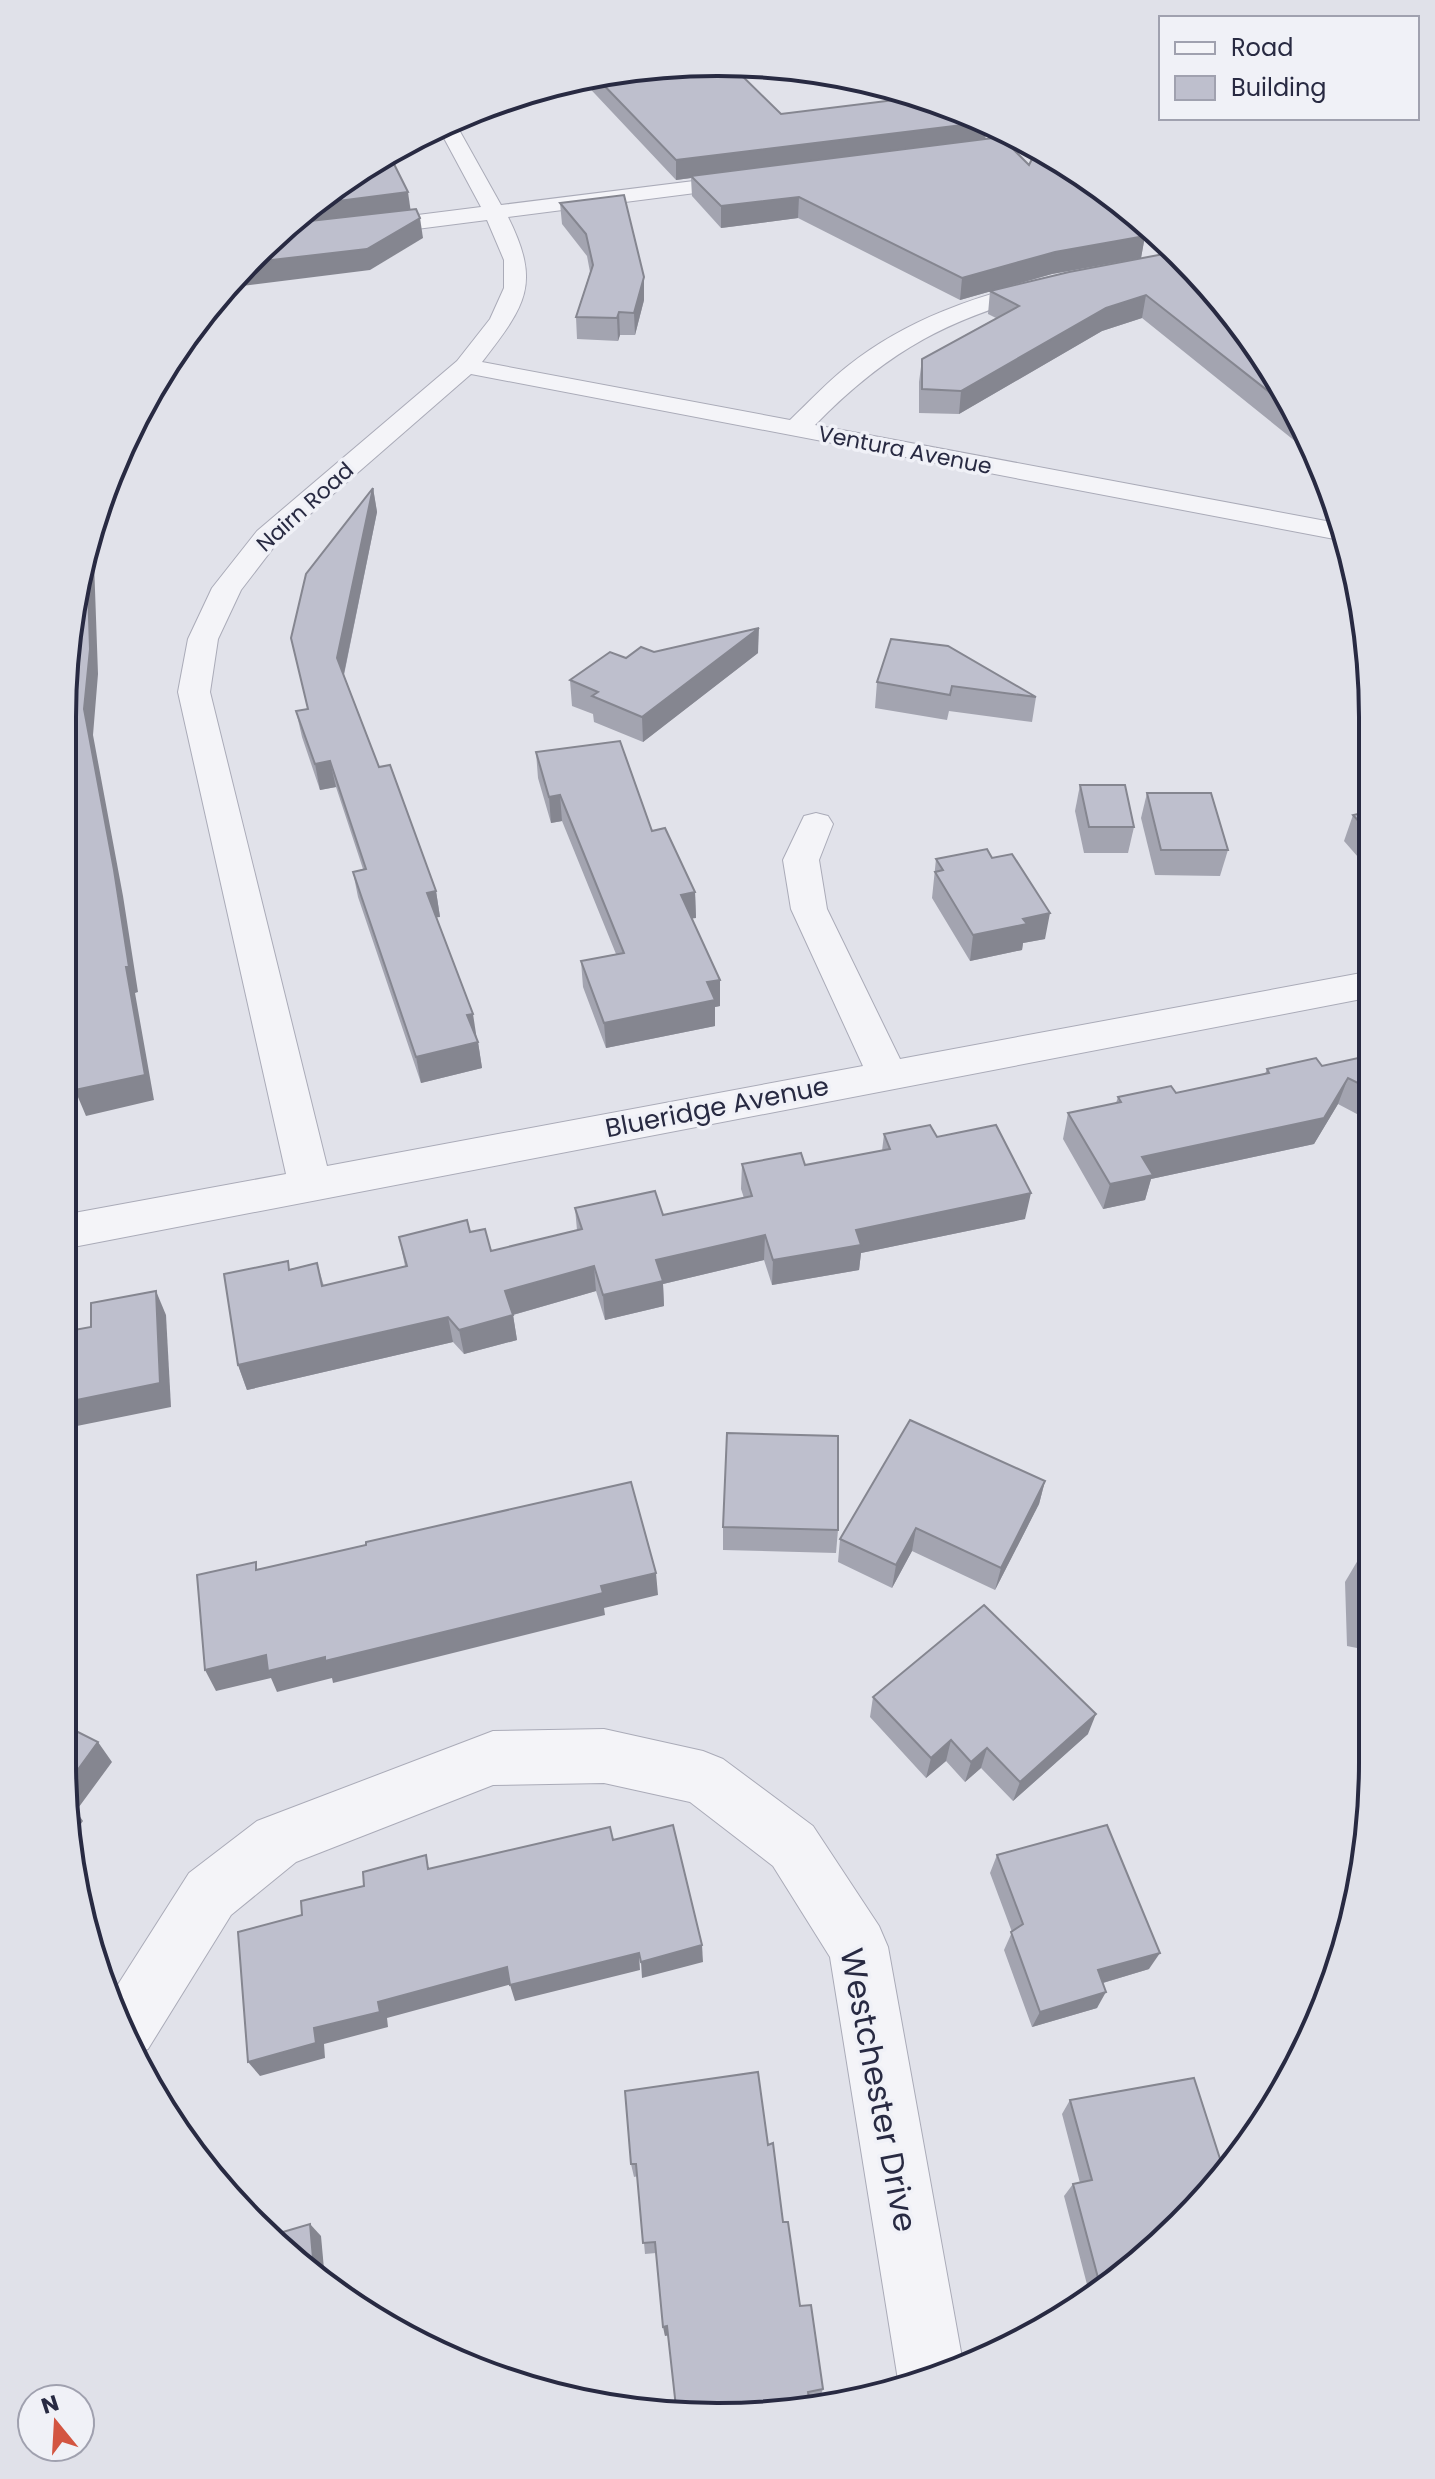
<svg xmlns="http://www.w3.org/2000/svg" width="1435" height="2479" font-family="Poppins,sans-serif">
	<rect width="100%" height="100%" fill="#e1e2ea"/>
	<g fill="none" stroke-linecap="round" stroke-linejoin="round">
		<!-- minor casing -->
		<g stroke="#aaabb8" stroke-width="2">
			<g id="minor">
				<path d="M453 119 501 205 750 174 760 180 750 186 508 217C542 285 525 306 482 362L790 420C810 401 828 381 849 365 907 319 976 296 1046 279L1054 281 1058 286 1054 291C953 316 889 349 815 425L1342 524 1345 541 471 374 277 543 241 590 218 639 210 692 327 1166 863 1066 791 909 783 860 804 816 816 813 828 816 833 824 819 860 827 909 900 1059 1372 971V997L63 1249V1215L286 1174 178 692 188 639 212 588 257 531 457 361 490 319 504 288V260L487 220 362 236 351 229 362 222 481 207 438 127Z"/>
				<polygon points="1021,140 1037,149 953,161 943,155 953,149"/>
				<polygon points="1182,255 1191,267 1121,278 1113,276 1110,271 1113,266 1121,264"/>
				<polygon points="604,1729 703,1751 723,1759 813,1826 879,1926 888,1947 963,2363 929,2382 901,2388 898,2380 830,1957 773,1866 690,1802 604,1783 493,1785 296,1862 231,1915 148,2049 139,2052 110,1997 189,1873 257,1821 493,1731"/>
			</g>
		</g>
		<!-- minor -->
		<use href="#minor" fill="#f4f4f8" fill-rule="evenodd"/>
	</g>
	<!-- wall -->
	<g fill="#a3a4b0">
		<polygon points="717,62 781,114 987,122 985,139 1145,236 1141,258 1052,274 960,300 798,218 721,228 692,196 691,178 676,180 580,78 589,75"/>
		<polygon points="560,203 644,277 644,300 635,335 620,335 618,341 577,339 576,317 590,272 587,256 562,224"/>
		<polygon points="1169,253 1285,389 1312,450 1311,454 1142,318 1102,331 959,414 919,413 919,382 922,359 996,318 988,314 990,291"/>
		<polygon points="373,488 377,512 344,675 379,767 436,891 440,917 436,917 478,1042 482,1068 421,1083 358,897 353,872 363,869 336,787 320,790 302,737 296,711 308,709 291,638"/>
		<polygon points="891,639 1036,697 1032,722 949,711 947,720 875,708 877,682"/>
		<polygon points="758,653 643,742 594,722 593,714 572,706 570,680 626,658"/>
		<polygon points="536,752 652,831 695,892 696,918 692,918 720,1006 715,1007 715,1026 606,1048 583,987 581,961 616,954 562,821 551,823 538,778"/>
		<polygon points="1080,785 1134,827 1128,853 1084,853 1075,811"/>
		<polygon points="1147,793 1228,850 1220,876 1155,875 1141,818"/>
		<polygon points="1372,811 1372,873 1344,841 1353,815"/>
		<polygon points="936,859 1045,939 1023,943 1022,950 970,961 932,898"/>
		<polygon points="1372,1055 1372,1122 1338,1104 1314,1144 1151,1179 1145,1200 1103,1209 1063,1139 1068,1113 1116,1103 1118,1097 1176,1093 1265,1074 1267,1069 1322,1066"/>
		<polygon points="884,1134 937,1137 1025,1219 861,1253 859,1270 772,1285 764,1260 663,1284 664,1306 605,1320 596,1291 513,1315 517,1340 464,1354 453,1342 247,1390 238,1365 290,1269 317,1263 324,1286 405,1266 399,1237 470,1232 491,1251 577,1230 575,1208 663,1215 744,1198 741,1189 742,1164 805,1165 882,1151"/>
		<polygon points="1372,1469 1372,1510 1357,1503"/>
		<polygon points="1045,1481 1039,1504 995,1590 912,1551 892,1588 838,1562 840,1539"/>
		<polygon points="723,1527 838,1530 836,1553 723,1550"/>
		<polygon points="1358,1560 1372,1562 1372,1651 1347,1646 1345,1582"/>
		<polygon points="873,1697 1088,1734 1013,1801 981,1768 965,1782 946,1761 926,1778 870,1717"/>
		<polygon points="997,1855 1149,1969 1103,1983 1097,2008 1032,2027 1004,1950 1012,1932 990,1873"/>
		<polygon points="1194,2078 1117,2281 1090,2296 1064,2196 1073,2184 1080,2183 1062,2114 1070,2100"/>
		<polygon points="768,2145 800,2306 823,2389 820,2397 809,2399 668,2335 665,2336 656,2253 645,2254 638,2176 634,2177 631,2164"/>
	</g>
	<!-- shaded-wall -->
	<g fill="#858690">
		<polygon points="987,122 985,142 691,176 691,178 676,180 676,160"/>
		<polygon points="408,192 411,213 285,228 315,204"/>
		<polygon points="799,197 798,218 721,228 721,206"/>
		<polygon points="420,218 423,238 370,270 226,288 246,263"/>
		<polygon points="1145,236 1141,258 1052,274 960,300 962,278 1055,252"/>
		<polygon points="644,277 644,300 635,335 634,313"/>
		<polygon points="1146,295 1142,318 1102,331 959,414 961,391 1106,308"/>
		<polygon points="619,312 620,335 618,341 617,318"/>
		<polygon points="373,488 377,512 342,683 337,658"/>
		<polygon points="89,545 94,562 98,674 93,735 123,896 138,992 135,993 154,1100 86,1116 75,1090 126,967 84,709 87,554"/>
		<polygon points="759,628 758,653 643,742 642,717"/>
		<polygon points="330,761 336,787 320,790 315,764"/>
		<polygon points="560,795 562,821 551,823 549,797"/>
		<polygon points="436,891 440,917 431,918 427,893"/>
		<polygon points="695,892 696,918 682,920 681,895"/>
		<polygon points="1050,913 1045,939 1023,943 1022,950 970,961 973,935 1023,919"/>
		<polygon points="720,980 720,1006 715,1007 715,1026 606,1048 604,1023 707,982"/>
		<polygon points="473,1014 477,1040 467,1015"/>
		<polygon points="478,1042 482,1068 421,1083 416,1057"/>
		<polygon points="1348,1078 1338,1104 1314,1144 1151,1179 1145,1200 1103,1209 1110,1184 1142,1157"/>
		<polygon points="1031,1193 1025,1219 861,1253 859,1270 772,1285 773,1260 856,1230"/>
		<polygon points="765,1235 764,1260 663,1284 664,1306 605,1320 603,1295 656,1260"/>
		<polygon points="594,1266 596,1291 509,1316 505,1291"/>
		<polygon points="156,1291 166,1315 171,1407 62,1429 62,1403"/>
		<polygon points="513,1315 517,1340 464,1354 459,1330"/>
		<polygon points="448,1317 453,1342 247,1390 238,1365"/>
		<polygon points="1045,1481 1039,1504 995,1590 1001,1568"/>
		<polygon points="916,1528 912,1551 892,1588 896,1565"/>
		<polygon points="656,1573 658,1595 604,1608 605,1615 333,1683 332,1678 277,1692 271,1678 216,1691 205,1670 266,1655 601,1586"/>
		<polygon points="1096,1714 1088,1734 1013,1801 1020,1782"/>
		<polygon points="951,1740 946,1761 926,1778 931,1758"/>
		<polygon points="98,1742 112,1762 76,1811 83,1821 74,1834 66,1786"/>
		<polygon points="987,1748 981,1768 965,1782 971,1762"/>
		<polygon points="702,1945 703,1962 642,1978 641,1962"/>
		<polygon points="639,1953 640,1970 515,2001 510,1985"/>
		<polygon points="1160,1953 1149,1969 1089,1987 1098,1970"/>
		<polygon points="507,1967 512,1984 387,2018 388,2027 324,2044 325,2058 260,2076 248,2062 314,2028 378,2002"/>
		<polygon points="1106,1992 1097,2008 1032,2027 1040,2012"/>
		<polygon points="310,2224 321,2236 325,2280 314,2270"/>
		<polygon points="667,2326 669,2335 665,2336 663,2327"/>
	</g>
	<!-- building -->
	<g fill="#bebfcd" stroke="#858690" stroke-width="2">
		<polygon points="717,62 729,63 781,114 919,97 968,112 987,122 676,160 593,74"/>
		<polygon points="1001,137 1029,165 1036,151 1145,236 1055,252 962,278 799,197 721,206 691,176"/>
		<polygon points="389,154 408,192 315,204 353,173"/>
		<polygon points="624,195 644,277 634,313 619,312 617,318 576,317 593,265 586,234 560,203"/>
		<polygon points="416,209 420,218 367,249 246,263 254,254 292,223"/>
		<polygon points="1169,253 1195,273 1285,389 1296,413 1146,295 1106,308 961,391 922,389 922,359 1019,306 990,291 1069,272"/>
		<polygon points="373,488 337,658 379,767 390,765 436,891 427,893 473,1014 467,1015 478,1042 416,1057 353,872 366,869 330,761 315,764 296,711 308,709 291,638 306,574"/>
		<polygon points="87,554 90,649 84,709 114,870 129,967 126,967 145,1075 75,1090 63,997 63,674"/>
		<polygon points="759,628 642,717 592,696 598,692 570,680 610,652 626,658 641,647 654,652"/>
		<polygon points="891,639 948,646 1036,697 952,686 950,695 877,682"/>
		<polygon points="620,741 652,831 665,828 695,892 681,895 720,980 707,982 715,1000 604,1023 581,961 624,953 560,795 549,797 536,752"/>
		<polygon points="1080,785 1125,785 1134,827 1089,827"/>
		<polygon points="1147,793 1211,793 1228,850 1161,850"/>
		<polygon points="1372,811 1372,836 1353,815"/>
		<polygon points="987,849 992,858 1012,854 1050,913 1023,919 1027,924 973,935 935,872 943,870 936,859"/>
		<polygon points="1372,1055 1372,1090 1348,1078 1324,1118 1142,1157 1153,1175 1110,1184 1068,1113 1121,1102 1118,1097 1171,1086 1176,1093 1269,1073 1267,1069 1316,1058 1322,1066"/>
		<polygon points="930,1125 937,1137 996,1125 1031,1193 856,1230 861,1245 773,1260 765,1235 656,1260 663,1281 603,1295 594,1266 505,1291 513,1315 459,1330 448,1317 238,1365 224,1274 288,1261 289,1270 317,1263 322,1286 407,1266 399,1237 467,1220 470,1232 485,1229 491,1251 582,1229 575,1208 655,1191 663,1215 752,1196 742,1164 801,1153 805,1165 890,1149 884,1134"/>
		<polygon points="156,1291 160,1383 62,1403 63,1332 91,1327 91,1303"/>
		<polygon points="910,1420 1045,1481 1001,1568 916,1528 896,1565 840,1539"/>
		<polygon points="727,1433 838,1436 838,1530 723,1527"/>
		<polygon points="631,1482 656,1573 601,1586 603,1593 325,1661 325,1657 268,1671 266,1655 205,1670 197,1575 256,1562 256,1570 366,1545 366,1542"/>
		<polygon points="1358,1560 1372,1562 1372,1626 1360,1624"/>
		<polygon points="984,1605 1096,1714 1020,1782 987,1748 971,1762 951,1740 931,1758 873,1697"/>
		<polygon points="62,1724 98,1742 66,1786 62,1762"/>
		<polygon points="673,1825 702,1945 641,1962 639,1953 510,1985 507,1967 378,2002 380,2012 314,2028 316,2043 248,2062 238,1932 302,1915 301,1901 364,1886 363,1872 426,1855 428,1869 610,1827 613,1840"/>
		<polygon points="1107,1825 1160,1953 1098,1970 1106,1992 1040,2012 1011,1932 1023,1924 997,1855"/>
		<polygon points="758,2072 768,2145 773,2143 783,2222 788,2222 800,2306 811,2305 823,2389 808,2392 810,2406 760,2416 676,2407 667,2326 663,2327 655,2242 643,2243 636,2164 631,2164 625,2091"/>
		<polygon points="1194,2078 1223,2168 1117,2281 1101,2289 1073,2184 1092,2180 1070,2100"/>
		<polygon points="310,2224 314,2270 276,2234"/>
	</g>
	<g text-anchor="middle" dominant-baseline="central" stroke-width="7" stroke-linejoin="round" paint-order="stroke">
		<!-- far-street labels -->
		<g font-size="22" fill="#282a42" stroke="#f0f1f7">
			<text transform="translate(905 450) rotate(11)">Ventura Avenue</text>
			<text transform="translate(305 507) rotate(-42)">Nairn Road</text>
		</g>
		<!-- street labels -->
		<g font-size="26" fill="#282a42" stroke="#f0f1f7">
			<text transform="translate(717 1107) rotate(-11)">Blueridge Avenue</text>
		</g>
		<!-- near-street labels -->
		<g font-size="32" fill="#282a42" stroke="#f0f1f7">
			<text transform="translate(879 2090) rotate(79)">Westchester Drive</text>
		</g>
	</g>
	<!-- crop -->
	<path d="M0 0H1435V2479H0ZM717 76H718A641 641 0 0 1 1359 717V1762A641 641 0 0 1 718 2403H717A641 641 0 0 1 76 1762V717A641 641 0 0 1 717 76Z" fill="#e0e1e9" fill-rule="evenodd"/>
	<path fill="none" stroke="#282a42" stroke-width="4" d="M717 76H718A641 641 0 0 1 1359 717V1762A641 641 0 0 1 718 2403H717A641 641 0 0 1 76 1762V717A641 641 0 0 1 717 76Z"/>
	<!-- legend -->
	<rect x="1159" y="16" width="260" height="104" fill="#f0f1f7" stroke="#a0a1af" stroke-width="2"/>
	<rect x="1175" y="42" width="40" height="12" fill="#f4f4f8" stroke="#a0a1af" stroke-width="2"/>
	<text x="1231" y="56" font-size="24" fill="#282a42">Road</text>
	<rect x="1175" y="76" width="40" height="24" fill="#bebfcd" stroke="#a0a1af" stroke-width="2"/>
	<text x="1231" y="96" font-size="24" fill="#282a42">Building</text>
	<!-- north arrow -->
	<g transform="translate(56 2423) rotate(342)"><circle r="38" fill="#f0f1f7" stroke="#a0a1af" stroke-width="2"/>
	<path d="M0-6L14 30L0 20L-14 30Z" fill="#d35541"/>
	<text y="-12" font-size="22" font-weight="bold" text-anchor="middle" fill="#282a42">N</text>
	</g>
</svg>
